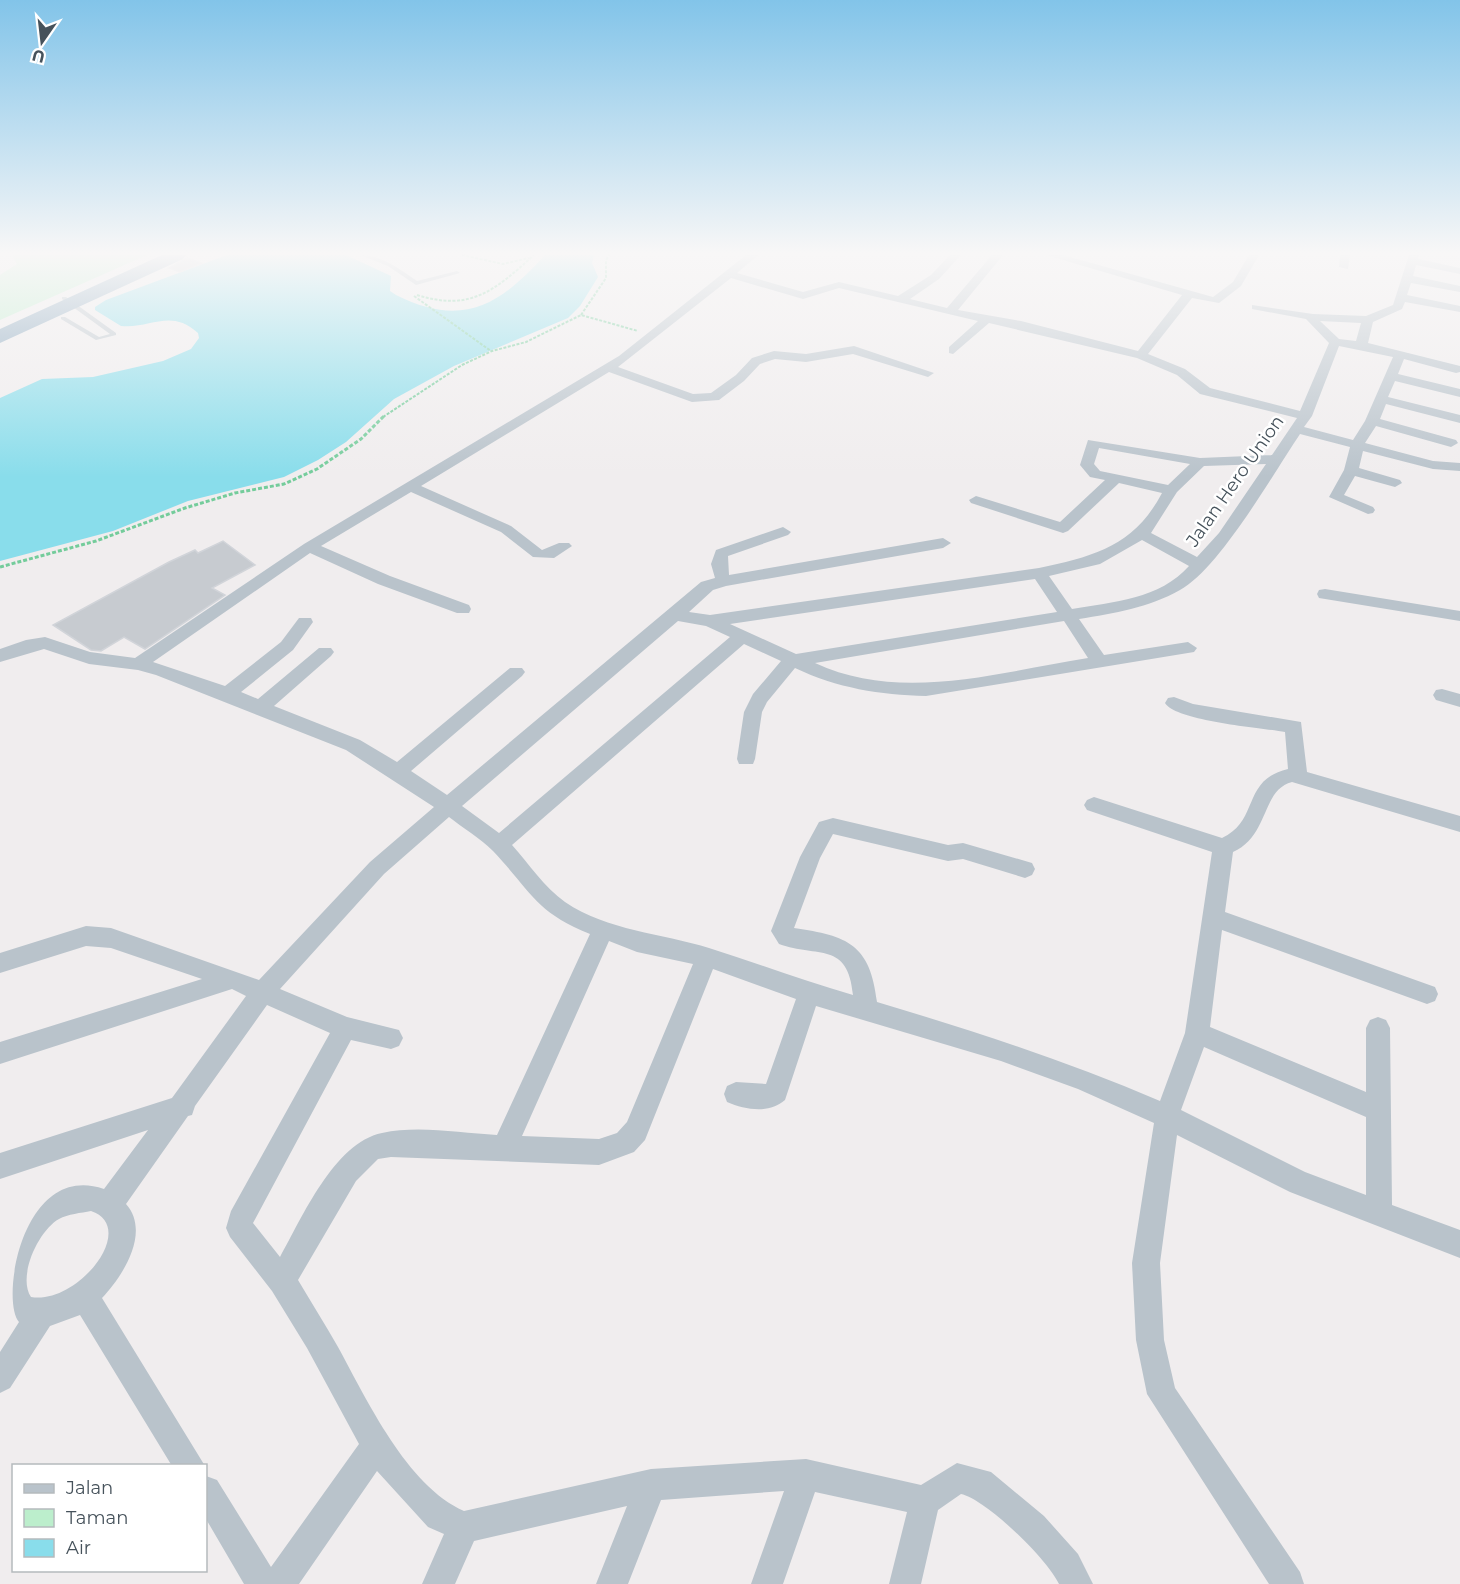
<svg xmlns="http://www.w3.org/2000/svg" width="1460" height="1584" font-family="Montserrat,sans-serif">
	<rect width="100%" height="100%" fill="#f0edee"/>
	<!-- green -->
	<polygon fill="#bceecc" points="12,255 147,255 0,320 0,275 17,264"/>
	<!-- water -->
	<path fill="#89ddeb" d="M227 255H346L391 276 390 291 396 295C462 328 499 306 545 255H594L592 263 598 277 580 306 568 318 454 366 394 399 346 442 318 460 284 477 188 501 113 531 0 561V398L42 379 93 377 163 361 191 349 199 338 198 333C170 308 151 329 121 326L95 310V307L106 300Z"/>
	<!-- building -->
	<g fill="#c7cbd0" stroke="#d1d4d9" stroke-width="1.5">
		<polygon points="187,258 202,263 180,272 169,268"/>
		<polygon points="223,541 255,565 212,588 225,595 145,649 124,637 101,651 91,650 53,625 169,562 195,550 198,553"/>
	</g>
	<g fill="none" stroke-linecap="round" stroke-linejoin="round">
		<!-- path-far1 -->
		<g stroke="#74cc9b" stroke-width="2" stroke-dasharray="3 1.5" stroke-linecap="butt">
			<polyline points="462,255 503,264 529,258"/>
			<path d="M417 295C471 312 495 290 534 255"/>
			<polyline points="414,296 491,351"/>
			<polyline points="581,315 606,278 606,260 609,255"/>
			<polyline points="383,417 462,365 492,351 526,342 581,315 638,331"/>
		</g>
		<!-- path -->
		<polyline stroke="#74cc9b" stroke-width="3" stroke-dasharray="4 2" stroke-linecap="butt" points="0,567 96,541 185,508 235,493 284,484 317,469 361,439 385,415"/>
		<!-- lane -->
		<g fill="#b9c3cb" fill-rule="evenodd">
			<path d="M360 255C381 255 400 269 417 281L457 271 460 273 416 285 388 266Z"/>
			<polygon points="62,297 66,297 116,333 116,335 96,340 61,319 61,317 65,317 99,337 110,334 62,299"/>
		</g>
		<!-- street -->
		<g fill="#b9c3cb" fill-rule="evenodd">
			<path d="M746 255H758L737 273 803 292 839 282 898 296 931 275 950 255H961L939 279 910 299 947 308 992 255H1003L958 310 1021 321 1138 351 1182 295 1046 255H1063L1213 297 1233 282 1249 255H1259L1241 286 1219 303 1192 298 1148 354 1185 369 1210 388 1300 411 1329 343 1306 319 1252 309V305L1313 314 1366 316 1393 305 1409 255H1419L1418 259 1460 268V274L1416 265 1413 276 1460 286V292L1411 283 1407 295 1460 306V312L1405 302 1402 309 1373 322 1368 343 1460 366V372L1456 373 1404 359 1398 374 1460 389V397L1395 381 1388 397 1460 415V423L1386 404 1380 419 1456 440 1458 443 1451 447 1376 426 1365 443 1433 461 1460 463V471L1433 469 1363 451 1359 468 1400 480 1402 483 1395 487 1355 476 1344 495 1373 507 1375 510 1373 513 1368 514 1329 497 1344 470 1350 447 1300 434C1273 474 1219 569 1180 590 1148 608 1115 613 1079 619L1104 655 1188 642 1197 648 1194 652 926 696C880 695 837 688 795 668L767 702 762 712 755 759 753 764H739L737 759 744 712 753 694 781 661 744 644 512 845C529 864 544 887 565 902 608 931 661 933 709 948 757 963 804 981 853 995 848 941 818 958 779 944L771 931 800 857 819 822 833 818 948 845 963 843 1032 863 1035 869 1032 875 1025 878 963 859 948 861 833 834 820 858 794 928C848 936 870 944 877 1002 974 1031 1067 1061 1160 1101L1185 1033 1212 852 1087 810 1084 805 1087 800 1094 797 1222 838C1260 821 1241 780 1288 769L1285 732C1262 728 1176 721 1165 703L1168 698 1174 697 1193 704 1301 722 1307 772 1460 816V832L1292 782C1261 790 1270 835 1233 852L1225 912 1435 987 1438 994 1435 1001 1427 1004 1222 930 1210 1027 1366 1092V1028L1370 1020 1378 1017 1386 1020 1390 1028 1392 1205 1460 1230V1258L1290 1192 1177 1135 1160 1263 1164 1340 1175 1388 1300 1572 1304 1584H1269L1147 1394 1136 1340 1132 1263 1154 1123 1078 1089 1001 1061 816 1006 785 1100C769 1114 746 1110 727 1102L724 1094 727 1086 736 1082 766 1084 796 999 713 969 645 1140 634 1152 599 1165 391 1157 378 1159 356 1181 298 1280C311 1302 325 1324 338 1347 367 1400 407 1486 464 1511L651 1469 806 1459 921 1485 957 1463 991 1472 1044 1516 1078 1554 1093 1584H1059C1047 1559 987 1500 961 1494L938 1510 921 1584H889L907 1512 815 1492 783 1584H751L784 1491 661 1500 628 1584H596L627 1506 474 1541 455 1584H422L444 1534 428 1527 377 1471 299 1584H244L206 1519V1476L217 1480 271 1567 359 1444 307 1348 272 1291 230 1237 226 1228 231 1211 330 1033 267 1005 195 1106 192 1115 188 1116 126 1204C151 1232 123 1276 102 1298L205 1466H172L80 1315 50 1326 10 1388 0 1393V1352L19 1322C0 1301 22 1161 104 1189L148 1130 0 1179V1153L172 1098 246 996 232 989 0 1064V1042L202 979 111 948 86 946 0 973V953L86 926 111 928 259 980 370 862 434 807 346 750 156 675 138 670 89 664 44 649 0 662V649L26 640 45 637 90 652 135 658 304 544 619 356ZM731 278 803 299 839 288 978 321 949 347V353L953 354 989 323 1137 358 1177 375 1200 394 1297 418 1272 455 1200 458 1088 440 1080 465 1090 477 1105 480 1060 522 976 496 969 500 971 503 1063 533 1068 531 1119 483 1162 493C1134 546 1095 556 1039 568L710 615 689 612 713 590 726 586 943 548 951 543 943 538 729 575 728 556 788 535 791 532 783 527 716 550 711 564 715 578 701 582 447 795 411 771 522 676 525 672 522 668H510L397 762 360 740 274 706 331 656 334 652 331 648H319L258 699 241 692 293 650 313 622 311 618H299L281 642 225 686 153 662 310 553 378 584 457 613H469L471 609 469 605 390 576 321 546 411 492 501 532 533 557 554 558 572 546 569 543H559L542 550 511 526 421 486 609 372 692 402 719 400 744 381 760 364 775 359 806 362 853 354 928 377 934 373 854 346 806 354 774 351 752 358 736 375 711 393 693 394 618 367ZM1320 321 1361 323 1356 341 1339 339ZM1339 346 1393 357 1365 421 1353 440 1304 427 1312 416ZM1099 448 1190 464 1168 485 1100 471 1094 464ZM1266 464 1219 533 1197 557 1151 533 1177 492 1204 466ZM1142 540 1189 566C1160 599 1113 602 1072 609L1049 576 1100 564ZM1035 579 1057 612 796 654 730 624ZM678 621 706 626 730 637 499 833 462 806ZM1064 621 1088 658C999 672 900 703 815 663ZM449 817C463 828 480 838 493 851 531 891 535 912 590 934L497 1135C460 1133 418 1125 382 1133 334 1143 302 1218 280 1257L253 1223 351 1040 391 1049 399 1046 403 1038 399 1030 347 1017 280 989 384 874ZM609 941 637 952 693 964 627 1122 617 1133 599 1139 522 1136ZM1204 1047 1366 1117V1195L1305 1172 1181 1110ZM91 1211C139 1227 78 1305 31 1297 17 1276 39 1230 59 1219 68 1214 81 1213 91 1211Z"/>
			<polygon points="1340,255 1350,255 1348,269 1339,267"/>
			<polygon points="1325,589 1460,611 1460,621 1319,598 1317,594 1319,590"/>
			<polygon points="1442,689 1460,694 1460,707 1436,700 1433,695 1436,690"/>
		</g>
		<!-- highway -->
		<polygon fill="#85a4bc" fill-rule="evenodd" points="162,255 186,255 183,259 0,343 0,329"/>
	</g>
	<!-- sky -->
	<linearGradient id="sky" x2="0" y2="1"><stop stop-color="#82c4e9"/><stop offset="0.53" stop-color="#f8f7f7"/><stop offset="1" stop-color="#f8f7f7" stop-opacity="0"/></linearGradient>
	<rect width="1460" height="477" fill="url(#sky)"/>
	<g text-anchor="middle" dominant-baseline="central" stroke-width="5" stroke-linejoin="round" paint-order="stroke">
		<!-- far-street labels -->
		<g font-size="18" fill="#46525b" stroke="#fff">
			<text transform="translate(1235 481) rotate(-55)">Jalan Hero Union</text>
		</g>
	</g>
	<!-- legend -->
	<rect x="12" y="1464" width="195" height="108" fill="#ffffff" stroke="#b5babd" stroke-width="1.5"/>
	<rect x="24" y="1484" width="30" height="9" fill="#b9c3cb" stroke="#b5babd" stroke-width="1.5"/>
	<text x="66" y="1494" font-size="18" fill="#46525b">Jalan</text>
	<rect x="24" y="1509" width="30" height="18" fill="#bceecc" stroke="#b5babd" stroke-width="1.5"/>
	<text x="66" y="1524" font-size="18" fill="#46525b">Taman</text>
	<rect x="24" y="1539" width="30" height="18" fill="#89ddeb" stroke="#b5babd" stroke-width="1.5"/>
	<text x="66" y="1554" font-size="18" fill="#46525b">Air</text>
	<!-- north arrow -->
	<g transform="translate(42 42) rotate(194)" stroke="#ffffff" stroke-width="4.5" paint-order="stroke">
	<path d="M0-4.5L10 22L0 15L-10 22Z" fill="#46525b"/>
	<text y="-9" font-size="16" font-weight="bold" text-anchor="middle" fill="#46525b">U</text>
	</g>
</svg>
